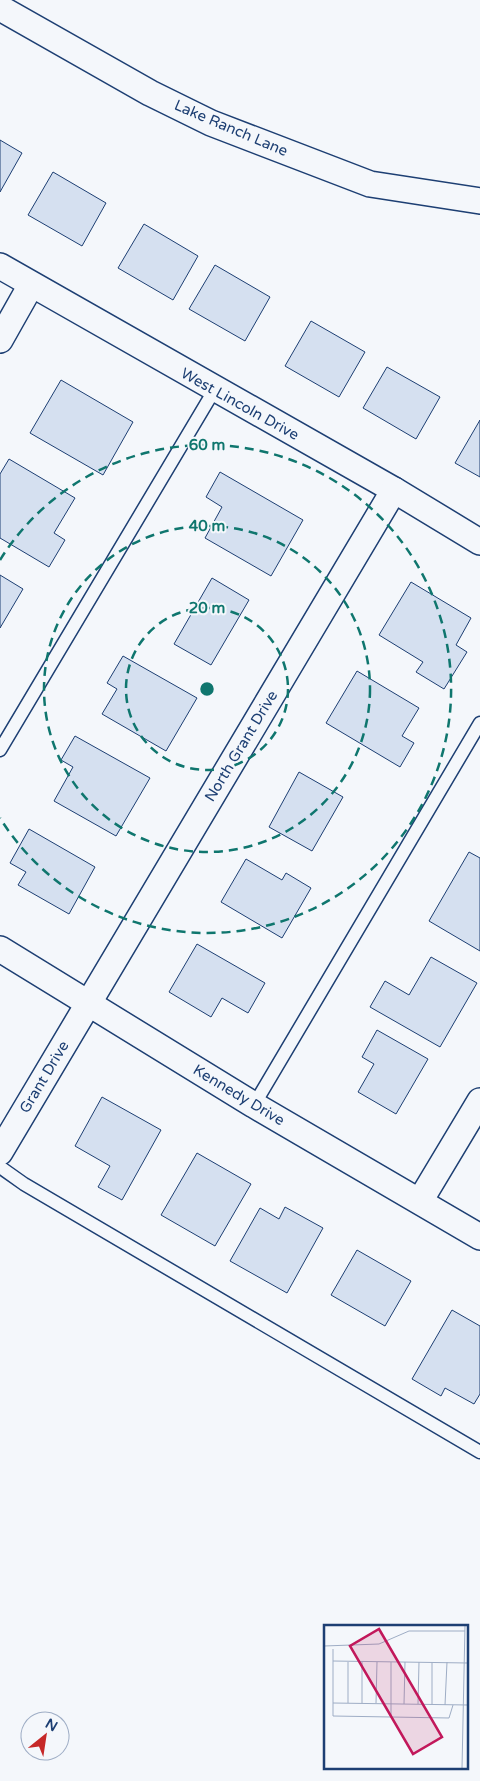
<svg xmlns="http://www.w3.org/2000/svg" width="480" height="1781" font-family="'Varela Round',sans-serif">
	<rect width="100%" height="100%" fill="#f4f7fb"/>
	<!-- building -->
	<g fill="#d5e0f0" stroke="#1d3f73">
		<polygon points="0,140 22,153 0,192"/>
		<polygon points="53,172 106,203 82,246 28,215"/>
		<polygon points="144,224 198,256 173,300 118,268"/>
		<polygon points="215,265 270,297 245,341 189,309"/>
		<polygon points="311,321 365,352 339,397 285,366"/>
		<polygon points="387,367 440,397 416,439 363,408"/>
		<polygon points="61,380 133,422 103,475 30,433"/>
		<polygon points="480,420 480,477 455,463"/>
		<polygon points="9,459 75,498 54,533 65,540 49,567 0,538 0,474"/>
		<polygon points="220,472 303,520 271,576 205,538 222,507 206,497"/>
		<polygon points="0,575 23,589 0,628"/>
		<polygon points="212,578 249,600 211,665 174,644"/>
		<polygon points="411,582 471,618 456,645 467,652 444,689 416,672 423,662 379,635"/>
		<polygon points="123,656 197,698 166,751 102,714 117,689 107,683"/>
		<polygon points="357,671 419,708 402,736 414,743 400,767 326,723"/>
		<polygon points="75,736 150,778 116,836 54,801 73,767 61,760"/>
		<polygon points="299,772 343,797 312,851 269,827"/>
		<polygon points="29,829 95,867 69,914 18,885 26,872 10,863"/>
		<polygon points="469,852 480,858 480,951 429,921"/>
		<polygon points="246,859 282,880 286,873 311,888 282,938 221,902"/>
		<polygon points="197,944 265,983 248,1013 222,998 211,1017 169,992"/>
		<polygon points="431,957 477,983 440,1047 370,1007 385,981 409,995"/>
		<polygon points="377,1030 428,1059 396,1114 358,1092 374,1064 362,1057"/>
		<polygon points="102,1097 161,1130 122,1200 98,1187 110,1166 75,1146"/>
		<polygon points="197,1153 251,1184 215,1246 161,1215"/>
		<polygon points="285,1207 323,1228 287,1293 230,1261 260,1208 279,1219"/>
		<polygon points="357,1250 411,1281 385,1326 331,1295"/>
		<polygon points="452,1310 480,1326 480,1394 474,1404 445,1388 441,1396 412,1379"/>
	</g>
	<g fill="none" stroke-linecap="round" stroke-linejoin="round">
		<!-- lane casing -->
		<g stroke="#1d3f73" stroke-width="15">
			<g id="lane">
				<polyline points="0,750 215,389"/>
				<polyline points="254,1105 480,723"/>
				<polyline points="0,1167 24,1184 480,1452"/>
			</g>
		</g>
		<!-- street casing -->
		<g stroke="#1d3f73" stroke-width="28">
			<g id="street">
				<polyline points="0,8 150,93 211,123 370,184 480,201"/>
				<polyline points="0,266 394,490 480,542"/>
				<polyline points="0,340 31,285"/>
				<polyline points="0,949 254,1105 480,1237"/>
				<polyline points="0,1152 394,490"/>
				<polyline points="420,1201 480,1101"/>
			</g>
		</g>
		<!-- lane -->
		<use href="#lane" stroke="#f4f7fb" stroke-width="12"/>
		<!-- street -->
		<use href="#street" stroke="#f4f7fb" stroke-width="25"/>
	</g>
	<!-- distance rings -->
	<g fill="none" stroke="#0f766e" stroke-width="2.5" stroke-dasharray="9 6">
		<circle cx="207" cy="689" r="81"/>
		<circle cx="207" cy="689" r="163"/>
		<path d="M0 560A244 244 0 1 1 0 818"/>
	</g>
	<g text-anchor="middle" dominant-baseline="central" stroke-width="4" stroke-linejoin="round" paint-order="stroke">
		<!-- street labels -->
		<g font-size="15" fill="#1d3f73" stroke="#f4f7fb">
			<text transform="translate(231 128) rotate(23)">Lake Ranch Lane</text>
			<text transform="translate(240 404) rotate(29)">West Lincoln Drive</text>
			<text transform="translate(241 746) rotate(-59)">North Grant Drive</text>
			<text transform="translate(44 1077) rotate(-59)">Grant Drive</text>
			<text transform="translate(239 1095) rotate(31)">Kennedy Drive</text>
		</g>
	</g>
	<!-- overview -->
	<g transform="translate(324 1625)">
		<rect width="144" height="144" fill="#f4f7fb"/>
		<path fill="none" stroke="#9eadc5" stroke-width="1" d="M0 21 55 19 85 6H141M9 24V91L125 93 129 80M9 36 144 38M38 37V78M9 78 144 80M24 78V37M52 78 53 37M80 79 81 37M94 79 95 37M108 79V37M121 80 123 37M67 92V37M138 143 141 0"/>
		<path fill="#c2185b" fill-opacity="0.15" stroke="#c2185b" stroke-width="2.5" d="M55 4 118 112 89 129 26 21Z"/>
		<rect width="144" height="144" fill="none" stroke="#1d3f73" stroke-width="2.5"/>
	</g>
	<circle cx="207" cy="689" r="8" fill="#0f766e" stroke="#f4f7fb" stroke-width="2.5"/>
	<g font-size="15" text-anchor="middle" font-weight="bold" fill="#0f766e" stroke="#f4f7fb" stroke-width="4" stroke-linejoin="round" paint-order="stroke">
		<text x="207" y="450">60 m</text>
		<text x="207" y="531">40 m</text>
		<text x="207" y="613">20 m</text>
	</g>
	<!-- north arrow -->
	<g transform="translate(45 1736) rotate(30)"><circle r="24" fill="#f4f7fb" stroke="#9eadc5"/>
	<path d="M0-4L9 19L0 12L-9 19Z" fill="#c62828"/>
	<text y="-8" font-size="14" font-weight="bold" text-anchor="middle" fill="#1d3f73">N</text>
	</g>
</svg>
